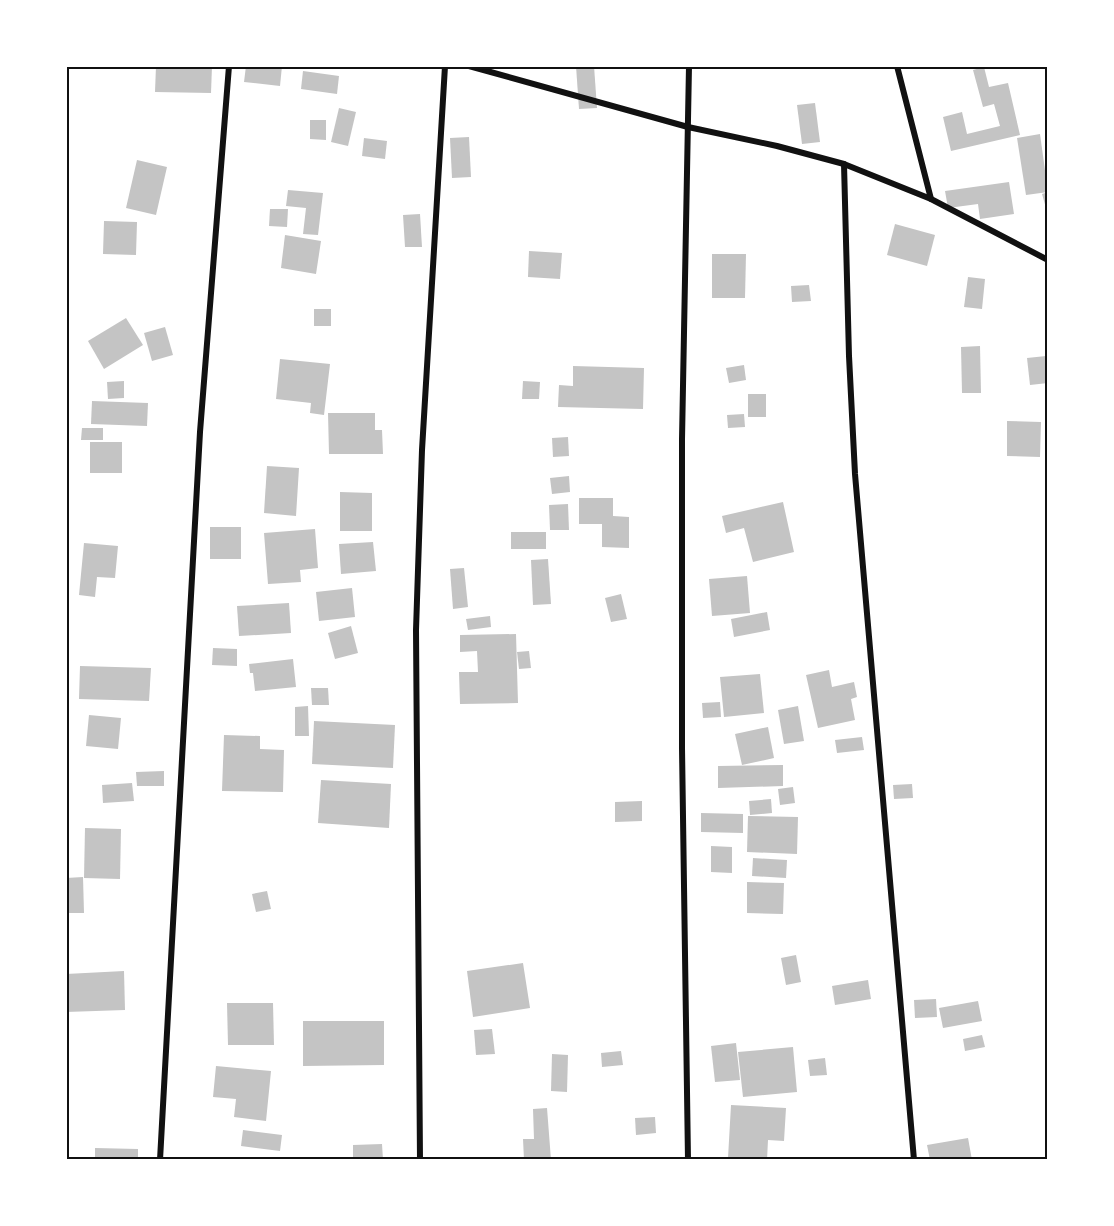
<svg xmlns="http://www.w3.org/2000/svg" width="1114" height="1226" font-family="'Varela Round',sans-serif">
	<rect width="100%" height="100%" fill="#fff"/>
	<!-- building -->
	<g fill="#c4c4c4">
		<polygon points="156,66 212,66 211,93 155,92"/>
		<polygon points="246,66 282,66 280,86 244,82"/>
		<polygon points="576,66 594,66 597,108 579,109"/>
		<polygon points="984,67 989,87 1008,83 1020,135 951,151 943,117 962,112 967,134 1000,126 994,104 983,107 973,70"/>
		<polygon points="303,71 339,76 337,94 301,89"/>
		<polygon points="815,103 820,142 802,144 797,105"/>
		<polygon points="339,108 356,112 348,146 331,142"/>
		<polygon points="310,120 326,120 326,140 310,139"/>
		<polygon points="1040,134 1048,192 1026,195 1017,138"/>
		<polygon points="469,137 471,177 452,178 450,138"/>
		<polygon points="364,138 387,141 385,159 362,156"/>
		<polygon points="137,160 167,167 156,215 126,208"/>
		<polygon points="1009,182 1014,214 980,219 978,204 948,208 945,191"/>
		<polygon points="288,190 323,193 318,235 303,234 306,208 286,206"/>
		<polygon points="1048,192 1048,207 1046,208 1042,194"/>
		<polygon points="270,209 288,209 287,227 269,226"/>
		<polygon points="420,214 422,247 405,247 403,215"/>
		<polygon points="104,221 137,222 136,255 103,254"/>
		<polygon points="895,224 935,235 927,266 887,255"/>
		<polygon points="285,235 321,241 316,274 281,268"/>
		<polygon points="529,251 562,253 560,279 528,277"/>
		<polygon points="712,254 746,254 745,298 712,298"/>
		<polygon points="968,277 985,279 982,309 964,307"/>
		<polygon points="809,285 811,301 792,302 791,286"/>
		<rect x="314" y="309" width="17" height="17"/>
		<polygon points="126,318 143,345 104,369 88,341"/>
		<polygon points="165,327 173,355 152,361 144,333"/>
		<polygon points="980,346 981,393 962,393 961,347"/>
		<polygon points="1046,356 1048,383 1030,385 1027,358"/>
		<polygon points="280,359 330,364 324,415 310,413 311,403 276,399"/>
		<polygon points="744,365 746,380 729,383 726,368"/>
		<polygon points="573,366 644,368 643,409 558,407 559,385 573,386"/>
		<polygon points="124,381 124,398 108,399 107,382"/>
		<polygon points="523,381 540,382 539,399 522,399"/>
		<rect x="748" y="394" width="18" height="23"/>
		<polygon points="92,401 148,403 147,426 91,424"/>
		<polygon points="328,413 375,413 375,430 382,430 383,454 329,454"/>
		<polygon points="744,414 745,427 728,428 727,415"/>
		<polygon points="1007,421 1041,422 1040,457 1007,456"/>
		<polygon points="82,428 103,428 103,440 81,440"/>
		<polygon points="568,437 569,456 553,457 552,438"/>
		<rect x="90" y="442" width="32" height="31"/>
		<polygon points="267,466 299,468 296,516 264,513"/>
		<polygon points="569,476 570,492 552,494 550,478"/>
		<polygon points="340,492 372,493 372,531 340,531"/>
		<polygon points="579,498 613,498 613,516 629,517 629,548 602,547 602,524 579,524"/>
		<polygon points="783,502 794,552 753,562 744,528 726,533 722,516"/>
		<polygon points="568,504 569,530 550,530 549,505"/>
		<rect x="210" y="527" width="31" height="32"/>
		<polygon points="315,529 318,568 300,570 301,582 268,584 264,533"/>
		<rect x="511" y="532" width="35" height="17"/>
		<polygon points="373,542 376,571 341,574 339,544"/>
		<polygon points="84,543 118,546 115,578 97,577 95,597 79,595"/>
		<polygon points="548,559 551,604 533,605 531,560"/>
		<polygon points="464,568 468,607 453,609 450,569"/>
		<polygon points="747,576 750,613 712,616 709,579"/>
		<polygon points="352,588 355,617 319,621 316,592"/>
		<polygon points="621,594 627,619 611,622 605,598"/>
		<polygon points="289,603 291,633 239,636 237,606"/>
		<polygon points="767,612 770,630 734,637 731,619"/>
		<polygon points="490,616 491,627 468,630 466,619"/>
		<polygon points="351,626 358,653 335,659 328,633"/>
		<polygon points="516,634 518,703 460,704 459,672 478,672 477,651 460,652 460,635"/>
		<polygon points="213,648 237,649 237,666 212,665"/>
		<polygon points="529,651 531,668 519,669 517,652"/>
		<polygon points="293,659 296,687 255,691 253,673 250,673 249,664"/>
		<polygon points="80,666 151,668 149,701 79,699"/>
		<polygon points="829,670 832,687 854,682 857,697 851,699 855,720 818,728 806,675"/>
		<polygon points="760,674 764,713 724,717 720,677"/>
		<polygon points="311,688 328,688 329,705 312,705"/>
		<polygon points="720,702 721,717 703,718 702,703"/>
		<polygon points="308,706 309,736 295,736 295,707"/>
		<polygon points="798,706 804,741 784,744 778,710"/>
		<polygon points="89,715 121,718 118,749 86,746"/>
		<polygon points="314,721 395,725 393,768 312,764"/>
		<polygon points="768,727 774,758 742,765 735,734"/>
		<polygon points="224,735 260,736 260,749 284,750 283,792 222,791"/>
		<polygon points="862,737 864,750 837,753 835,740"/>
		<polygon points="783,765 783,786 718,788 718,766"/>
		<polygon points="164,771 164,786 137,786 136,772"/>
		<polygon points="321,780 391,784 389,828 318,823"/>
		<polygon points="132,783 134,801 103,803 102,785"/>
		<polygon points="912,784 913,798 894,799 893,785"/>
		<polygon points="793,787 795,803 780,805 778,789"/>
		<polygon points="771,799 772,813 750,815 749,801"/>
		<polygon points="642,801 642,821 615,822 615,802"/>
		<polygon points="701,813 743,814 743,833 701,832"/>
		<polygon points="748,816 798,817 797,854 747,852"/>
		<polygon points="85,828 121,829 120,879 84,878"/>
		<polygon points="711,846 732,847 732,873 711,872"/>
		<polygon points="753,858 787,860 786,878 752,876"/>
		<polygon points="83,877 84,913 66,913 66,878"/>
		<polygon points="747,882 784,883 783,914 747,913"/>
		<polygon points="267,891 271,909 256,912 252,894"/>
		<polygon points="796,955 801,982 786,985 781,958"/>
		<polygon points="523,963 530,1008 473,1017 467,971"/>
		<polygon points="124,971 125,1010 66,1012 66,974"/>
		<polygon points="868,980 871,999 835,1005 832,986"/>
		<polygon points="936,999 937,1017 915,1018 914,1000"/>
		<polygon points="978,1001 982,1021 943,1028 939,1008"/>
		<polygon points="227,1003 273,1003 274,1045 228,1045"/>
		<polygon points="303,1021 384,1021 384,1065 303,1066"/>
		<polygon points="492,1029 495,1054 476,1055 474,1030"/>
		<polygon points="982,1035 985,1047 965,1051 963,1039"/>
		<polygon points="736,1043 740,1080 715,1082 711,1046"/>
		<polygon points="793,1047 797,1092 743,1097 738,1052"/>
		<polygon points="621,1051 623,1065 602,1067 601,1053"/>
		<polygon points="552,1054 568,1055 567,1092 551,1091"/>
		<polygon points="825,1058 827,1075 810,1076 808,1060"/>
		<polygon points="216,1066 271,1071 266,1121 234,1117 236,1099 213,1097"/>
		<polygon points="731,1105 786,1108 784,1141 768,1140 767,1160 728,1158"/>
		<polygon points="547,1108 551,1160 524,1160 523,1139 534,1139 533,1109"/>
		<polygon points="655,1117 656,1133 636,1135 635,1118"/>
		<polygon points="243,1130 282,1135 280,1151 241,1146"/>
		<polygon points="968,1138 972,1160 930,1160 927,1145"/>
		<polygon points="382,1144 383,1160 353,1160 353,1145"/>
		<polygon points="95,1148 138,1149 138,1160 95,1160"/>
	</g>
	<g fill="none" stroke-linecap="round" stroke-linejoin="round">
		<!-- minor -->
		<g stroke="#111" stroke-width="6">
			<polyline points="469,66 688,127 777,146 844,164 931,199 1048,260"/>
			<polyline points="897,66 931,199"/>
			<polyline points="844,164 849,356 855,474 914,1160"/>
			<polyline points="160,1160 200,432 229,66"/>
			<polyline points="420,1160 416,630 422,450 445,66"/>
			<polyline points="688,1160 682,748 682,439 689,66"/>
		</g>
	</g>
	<!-- border -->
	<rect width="1114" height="1226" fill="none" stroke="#ffffff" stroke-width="135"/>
	<rect x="68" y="68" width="978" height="1090" fill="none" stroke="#111" stroke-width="2"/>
</svg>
